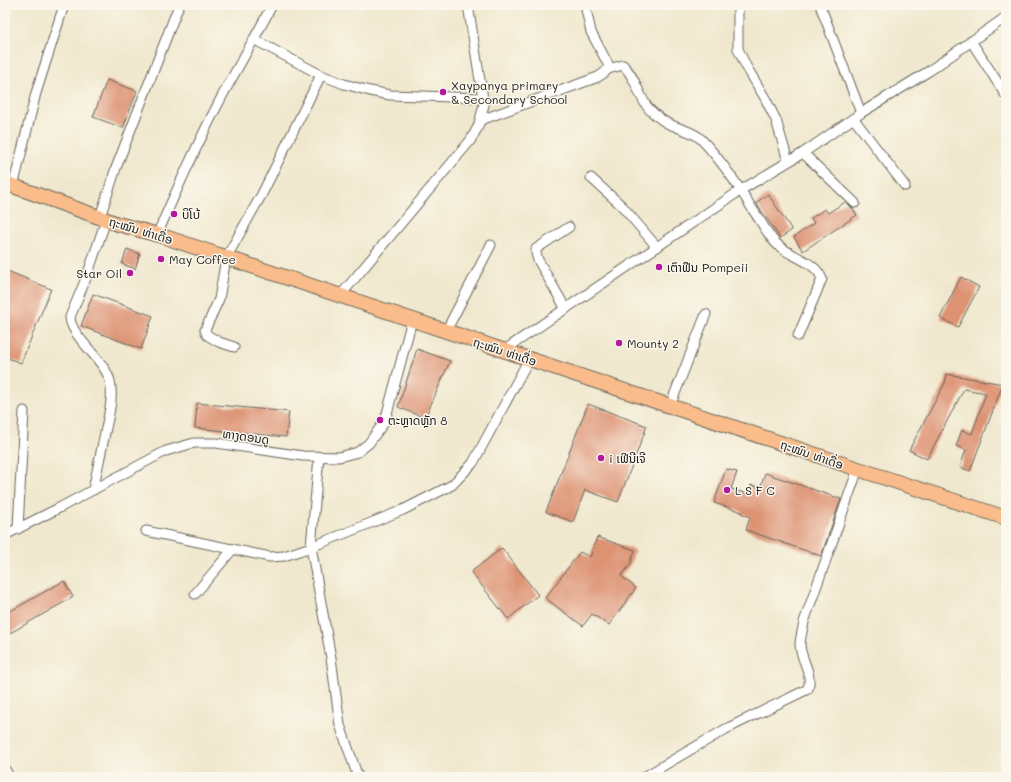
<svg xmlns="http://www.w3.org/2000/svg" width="1011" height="782" font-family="Mali,'Noto Sans Lao',sans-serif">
	<rect width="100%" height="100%" fill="#fbf7ec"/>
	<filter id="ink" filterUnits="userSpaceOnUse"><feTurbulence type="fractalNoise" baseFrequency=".025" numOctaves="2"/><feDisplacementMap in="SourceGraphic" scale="8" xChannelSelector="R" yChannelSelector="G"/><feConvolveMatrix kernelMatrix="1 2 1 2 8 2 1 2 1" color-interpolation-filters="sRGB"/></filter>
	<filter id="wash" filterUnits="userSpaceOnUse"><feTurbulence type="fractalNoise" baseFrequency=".012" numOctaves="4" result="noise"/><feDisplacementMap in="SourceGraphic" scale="16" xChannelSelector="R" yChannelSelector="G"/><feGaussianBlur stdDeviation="0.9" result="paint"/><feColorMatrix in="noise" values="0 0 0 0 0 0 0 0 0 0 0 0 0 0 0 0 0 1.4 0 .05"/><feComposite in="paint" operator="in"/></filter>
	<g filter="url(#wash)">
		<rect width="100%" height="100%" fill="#f0e8ce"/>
		<g id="blocks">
			<!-- building -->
			<g fill="#dd9272">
				<polygon points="107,80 137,91 123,128 93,117"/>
				<polygon points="768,194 792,230 780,238 756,203"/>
				<polygon points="845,202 853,209 857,215 803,251 794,237 814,223 811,218 825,209 828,213"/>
				<polygon points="127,249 140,254 135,269 122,264"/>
				<polygon points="5,270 51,289 21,363 5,357"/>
				<polygon points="961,277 979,287 958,327 940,318"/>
				<polygon points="93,294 153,316 141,349 81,326"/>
				<polygon points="417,349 450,361 425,418 398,407"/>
				<polygon points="947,374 1003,384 970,471 960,467 966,450 956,446 962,430 972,434 986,393 964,389 927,459 909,450 945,383"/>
				<polygon points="197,403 289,412 286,437 195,428"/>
				<polygon points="588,404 647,426 618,502 585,490 573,522 546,512"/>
				<polygon points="726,469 737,472 731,489 748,494 751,485 760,488 765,473 841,499 821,556 746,530 750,517 741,513 742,512 714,503"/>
				<polygon points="597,537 635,550 630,565 621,576 636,588 609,625 592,614 583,626 545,598 580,552 590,557"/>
				<polygon points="502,548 538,595 508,619 471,572"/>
				<polygon points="64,581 73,597 5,636 5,614"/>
			</g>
		</g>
	</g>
	<g filter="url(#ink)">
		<use href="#blocks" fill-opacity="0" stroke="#66635a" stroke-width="1"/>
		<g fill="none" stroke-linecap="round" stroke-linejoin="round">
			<!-- minor casing -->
			<g stroke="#66635a" stroke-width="11">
				<g id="minor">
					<polyline points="585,5 591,32 608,64 608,69"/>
					<polyline points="738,5 738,49 746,66 765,98 776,120 788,161"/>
					<polyline points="820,5 861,113"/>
					<polyline points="255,40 321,75 344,84 370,91 390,95 483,98"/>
					<polyline points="971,41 1005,94"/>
					<polyline points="854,119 905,186"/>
					<path d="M481 120 598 77 604 73 608 69 623 65C636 77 638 96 649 109 656 116 665 123 674 126 683 130 694 132 701 139 721 160 738 185 753 210 760 220 766 231 773 240 786 257 815 259 822 279L798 336"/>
					<polyline points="803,153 855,203"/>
					<polyline points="591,178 622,206 657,247"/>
					<polyline points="13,187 36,93 64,5"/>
					<polyline points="100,217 116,168 179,5"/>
					<path d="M157 235C176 191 196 147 218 104 235 71 255 39 272 5"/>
					<polyline points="340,296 470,141 478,127 484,105 468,5"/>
					<polyline points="566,309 538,260 536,253 536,249 569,227"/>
					<polyline points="446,331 491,245"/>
					<polyline points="234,347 219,342 207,335 205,330 219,299 226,258 262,194 321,75"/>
					<polyline points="503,351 741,190 803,153 861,113 929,71 1006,17"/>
					<polyline points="670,406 706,314"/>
					<polyline points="319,457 311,547 331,658 340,725 358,777"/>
					<path d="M93 490C97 471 101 452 105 433 108 417 114 398 110 381 105 360 70 336 70 317L87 276 106 220"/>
					<polyline points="18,529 24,411"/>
					<polyline points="146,531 270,557 284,556 311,547 403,510 452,485 473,463 529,359"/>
					<polyline points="5,535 59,508 166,451 194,443 216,443 303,456 339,457 358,452 369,443 385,421 412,320"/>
					<polyline points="195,594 233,549"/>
					<polyline points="5,769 9,777"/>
					<path d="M644 777 726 729 808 689C813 672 801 661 800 645 800 638 803 629 804 622L858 469"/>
				</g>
			</g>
			<!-- primary casing -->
			<g stroke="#66635a" stroke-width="16">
				<polyline id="primary" points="5,183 118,224 162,236 858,469 1006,518"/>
			</g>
			<!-- minor -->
			<use href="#minor" stroke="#fff" stroke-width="9"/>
			<!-- primary -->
			<use href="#primary" stroke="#f9bc8a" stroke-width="14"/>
		</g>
	</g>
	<!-- markers -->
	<g fill="#b5179e" stroke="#fbf7ec" stroke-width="1.5">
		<circle cx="443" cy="92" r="4"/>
		<circle cx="174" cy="214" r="4"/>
		<circle cx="161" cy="259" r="4"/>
		<circle cx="659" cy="267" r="4"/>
		<circle cx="130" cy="273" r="4"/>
		<circle cx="619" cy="343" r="4"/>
		<circle cx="380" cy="420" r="4"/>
		<circle cx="601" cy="458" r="4"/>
		<circle cx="727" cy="490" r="4"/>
	</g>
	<g text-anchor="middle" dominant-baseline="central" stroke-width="3" stroke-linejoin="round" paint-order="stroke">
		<!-- poi labels -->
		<g font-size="12" fill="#1c1c1c" stroke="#fbf7ec" text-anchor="start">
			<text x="451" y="85">Xaypanya primary<tspan x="451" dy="14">&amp; Secondary School</tspan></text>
			<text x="182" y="214">ບິໂບ້</text>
			<text x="169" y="259">May Coffee</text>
			<text x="667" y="267">ເຕົາຟືນ Pompeii</text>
			<text x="122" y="273" text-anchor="end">Star Oil</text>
			<text x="627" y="343">Mounty 2</text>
			<text x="388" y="420">ຕະຫຼາດຫຼັກ 8</text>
			<text x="609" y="458">i ເຟີນີເຈີ</text>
			<text x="735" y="490">L S F C</text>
		</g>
		<!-- street labels -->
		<g font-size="12" fill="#1c1c1c" stroke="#fbf7ec">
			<text transform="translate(141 230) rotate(17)">ຖະໝົນ ທ່າເດື່ອ</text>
			<text transform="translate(505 351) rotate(18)">ຖະໝົນ ທ່າເດື່ອ</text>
			<text transform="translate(246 436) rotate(8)">ທາງດອນດູ</text>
			<text transform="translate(812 454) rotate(19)">ຖະໝົນ ທ່າເດື່ອ</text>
		</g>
	</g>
	<!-- margin -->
	<rect width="1011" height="782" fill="none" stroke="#fbf7ec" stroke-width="20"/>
</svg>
